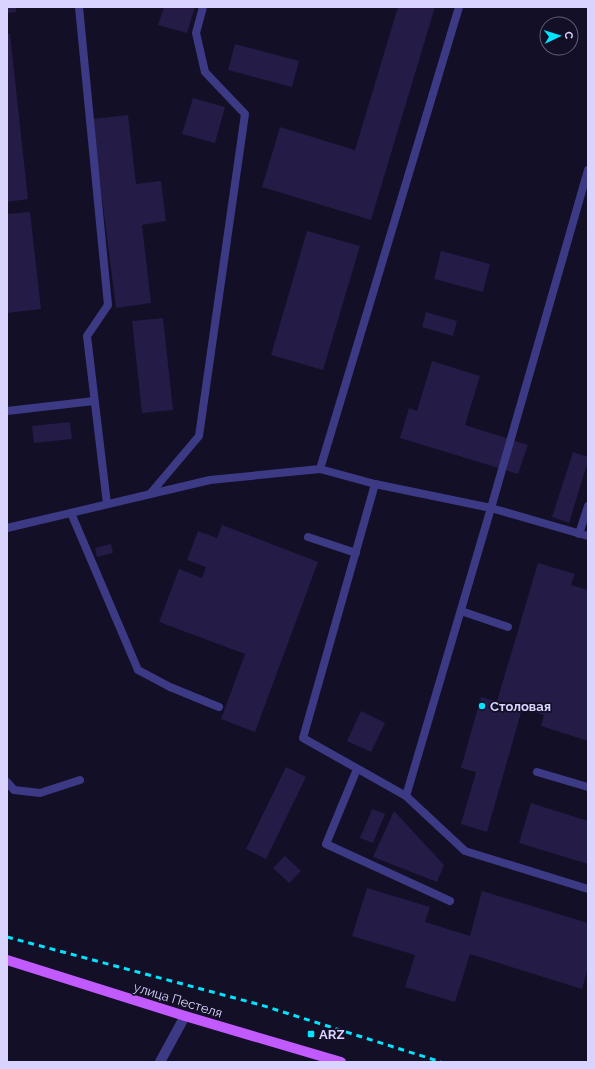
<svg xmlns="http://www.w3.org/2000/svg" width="595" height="1069" font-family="Raleway,sans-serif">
	<rect width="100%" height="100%" fill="#130f26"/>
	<!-- building -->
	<g fill="#241b47">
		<polygon points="7,7 16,7 16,12 7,13"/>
		<polygon points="164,7 195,7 187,33 158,25"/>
		<polygon points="398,7 435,7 371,220 262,187 280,127 355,150"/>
		<polygon points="7,34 10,34 28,199 7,202"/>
		<polygon points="235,44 299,61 292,87 228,70"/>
		<polygon points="193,98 225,107 215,143 182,134"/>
		<polygon points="128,115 136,184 161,181 166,221 142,225 151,303 116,308 92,119"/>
		<polygon points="30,212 41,309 7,313 7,214"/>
		<polygon points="307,231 360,246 323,370 271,355"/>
		<polygon points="441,251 490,264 483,292 434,279"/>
		<polygon points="426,312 457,321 453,336 422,327"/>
		<polygon points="163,318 173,410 142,413 132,321"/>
		<polygon points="432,361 480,376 465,425 528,445 518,474 400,438 409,408 417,411"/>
		<polygon points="70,422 72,439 34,443 32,426"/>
		<polygon points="573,452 588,457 588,461 569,523 552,517"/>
		<polygon points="222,525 318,562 255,732 221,719 245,654 159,622 179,569 202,578 206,567 187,560 198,531 217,538"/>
		<polygon points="111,544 113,553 97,557 95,548"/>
		<polygon points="538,563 575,574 571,585 588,590 588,741 541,726 544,715 497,701"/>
		<polygon points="481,697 522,709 487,832 461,824 476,772 461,768"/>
		<polygon points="361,711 385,723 371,752 347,741"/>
		<polygon points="286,767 306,777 266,859 246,849"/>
		<polygon points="531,803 588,821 588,864 519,843"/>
		<polygon points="372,809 385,814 373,843 360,838"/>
		<polygon points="394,811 444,865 437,882 373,857"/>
		<polygon points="285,856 301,871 289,883 273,868"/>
		<polygon points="367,888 430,907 425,922 470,936 482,891 588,923 588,968 582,989 470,954 455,1002 405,987 415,955 352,936"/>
	</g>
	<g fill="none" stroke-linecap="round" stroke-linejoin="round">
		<!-- lane -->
		<g stroke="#3d3a85" stroke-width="8">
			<polyline points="79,7 108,305 87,336 107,504"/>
			<polyline points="7,411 94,401"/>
			<polyline points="320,469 459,7"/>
			<polyline points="375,484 303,738 406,796 465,851 588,889"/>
			<polyline points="150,494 199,436 245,114 205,72 196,33 203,7"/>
			<polyline points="71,513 138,670 170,687 219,707"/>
			<polyline points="7,528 210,480 320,469 375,484 491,508 588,536"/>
			<polyline points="579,534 588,506"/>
			<polyline points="308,537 356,553"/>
			<polyline points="461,611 508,627"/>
			<polyline points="357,769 326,844 450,901"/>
			<polyline points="537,772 588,787"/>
			<polyline points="7,782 14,790 40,793 80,780"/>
			<polyline points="406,796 491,508 588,170"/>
		</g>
		<!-- street -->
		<polyline stroke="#3d3a85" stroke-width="10" points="160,1062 185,1016"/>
		<!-- primary -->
		<polyline stroke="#c25bff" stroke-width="10" points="7,960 185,1016 341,1062"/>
		<!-- rail -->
		<polyline stroke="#00e5ff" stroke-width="3" stroke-dasharray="6 5" stroke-linecap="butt" points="7,937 261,1005 441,1062"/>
	</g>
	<!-- markers -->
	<g fill="#00e5ff" stroke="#130f26" stroke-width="1.5">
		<circle cx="482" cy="706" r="4"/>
		<rect x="307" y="1030" width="8" height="8" rx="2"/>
	</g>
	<g text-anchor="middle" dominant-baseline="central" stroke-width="3.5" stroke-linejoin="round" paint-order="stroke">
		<!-- poi labels -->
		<g font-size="13" font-weight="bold" fill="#d9d4ff" stroke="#130f26" text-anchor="start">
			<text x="490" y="706">Столовая</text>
			<text x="319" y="1034">ARZ</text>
		</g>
		<!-- street labels -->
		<g font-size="13" fill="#d9d4ff" stroke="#130f26">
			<text transform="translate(178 1000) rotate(17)">улица Пестеля</text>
		</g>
	</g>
	<!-- border -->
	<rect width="595" height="1069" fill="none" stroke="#d9d4ff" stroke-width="16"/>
	<!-- north arrow -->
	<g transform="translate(559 36) rotate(86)"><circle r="19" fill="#130f26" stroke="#625e7d"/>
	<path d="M0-3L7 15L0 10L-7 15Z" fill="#00e5ff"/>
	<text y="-6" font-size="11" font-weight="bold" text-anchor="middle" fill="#d9d4ff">С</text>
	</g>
</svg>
